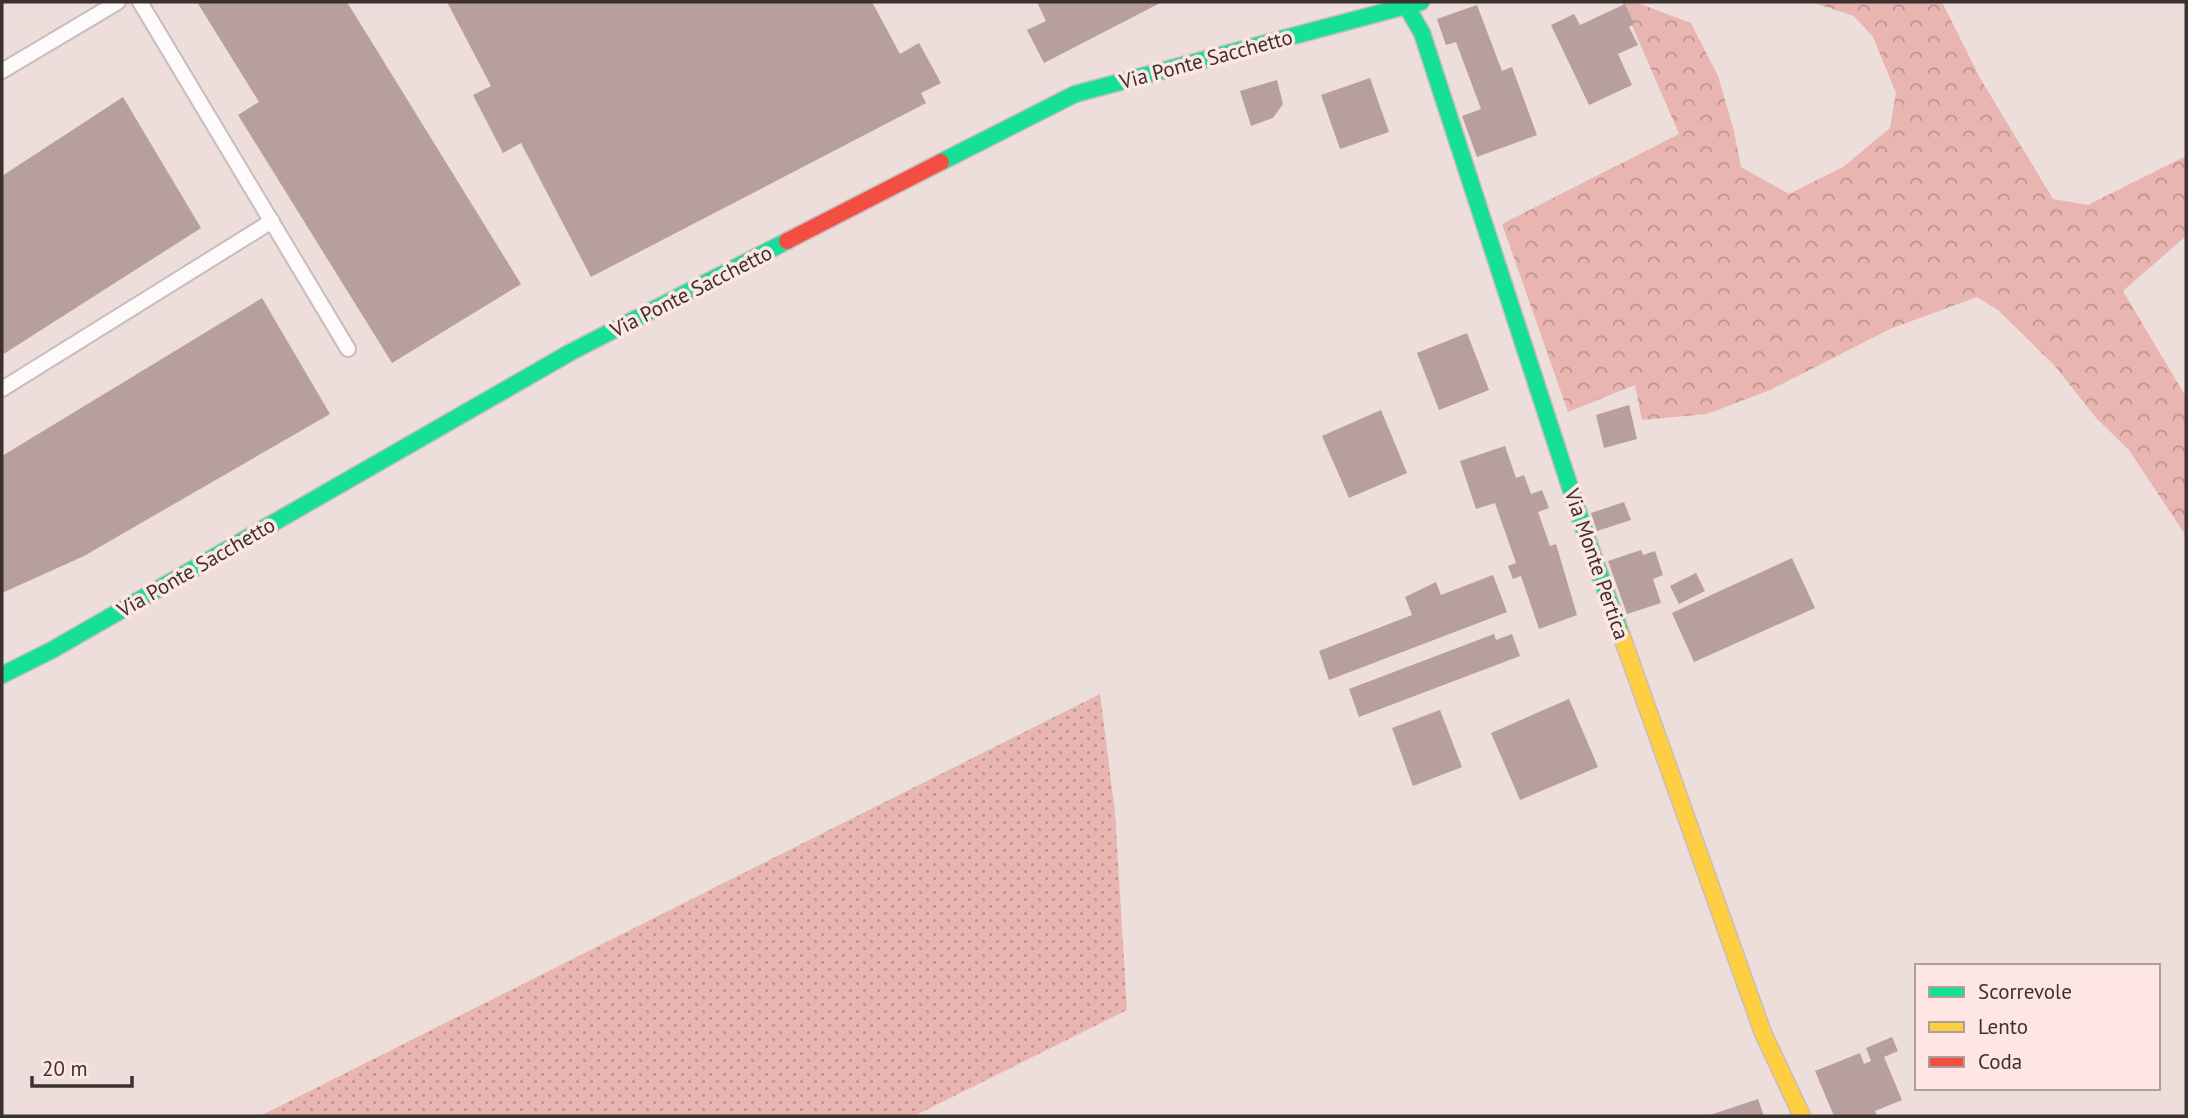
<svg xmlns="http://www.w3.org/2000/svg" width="2188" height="1118" font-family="'PT Sans',sans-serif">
	<defs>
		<pattern id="green-dots" width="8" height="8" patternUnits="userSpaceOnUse" patternTransform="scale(1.75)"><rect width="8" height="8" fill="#e9b5b0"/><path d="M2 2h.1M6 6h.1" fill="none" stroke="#be9490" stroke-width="1.8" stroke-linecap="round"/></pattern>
		<pattern id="forest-crowns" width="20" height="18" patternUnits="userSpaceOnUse" patternTransform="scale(1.75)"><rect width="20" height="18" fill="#e9b5b0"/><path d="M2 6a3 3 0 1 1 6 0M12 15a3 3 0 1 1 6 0" fill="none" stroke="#be9490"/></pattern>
	</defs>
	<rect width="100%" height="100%" fill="#eddddb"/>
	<!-- green -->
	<polygon fill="url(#green-dots)" points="1100,694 1115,813 1127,1010 914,1116 260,1116"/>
	<!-- forest -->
	<polygon fill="url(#forest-crowns)" points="1622,2 1635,2 1691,23 1718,76 1734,131 1741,167 1789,194 1843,167 1890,128 1896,93 1873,37 1854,16 1811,2 1942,2 1980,78 2053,199 2088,205 2186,156 2186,236 2123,291 2186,397 2186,536 2129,450 2097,419 2054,365 1998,310 1977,297 1890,329 1770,390 1707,414 1642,420 1635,385 1568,412 1502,224 1679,134"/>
	<!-- building -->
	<g fill="#b79f9d">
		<polygon points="197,2 347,2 521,284 392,363 238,115 259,102"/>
		<polygon points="447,2 872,2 900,54 919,43 941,83 921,93 926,103 591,277 521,143 503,153 473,95 491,86"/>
		<polygon points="1037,2 1162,2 1044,63 1027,30 1046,21"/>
		<polygon points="1625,4 1634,24 1629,27 1638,45 1618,54 1632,85 1589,105 1551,25 1574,14 1580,25"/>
		<polygon points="1477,5 1502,71 1512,67 1537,135 1477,157 1462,116 1481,109 1456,42 1446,45 1437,19"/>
		<polygon points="1370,78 1389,132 1340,149 1321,95"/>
		<polygon points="1277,80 1283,104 1273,118 1251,126 1240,91"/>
		<polygon points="123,97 201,228 2,355 2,176"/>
		<polygon points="262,298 330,414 84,556 2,593 2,456"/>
		<polygon points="1467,333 1489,390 1439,410 1417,353"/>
		<polygon points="1629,405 1637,439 1604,448 1596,415"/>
		<polygon points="1381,410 1407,473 1349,498 1322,436"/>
		<polygon points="1505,446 1516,478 1524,475 1531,494 1542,490 1549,508 1538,512 1550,546 1556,544 1577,615 1539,629 1521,576 1513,579 1508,566 1516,563 1495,503 1476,509 1460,461"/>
		<polygon points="1624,502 1631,520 1597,531 1591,513"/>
		<polygon points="1641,550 1643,555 1655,551 1663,575 1653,579 1661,603 1627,614 1608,561"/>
		<polygon points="1792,558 1815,608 1694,662 1672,613"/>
		<polygon points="1696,573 1705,591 1679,604 1670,586"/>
		<polygon points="1493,575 1507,612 1329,680 1319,651 1412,615 1405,597 1436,582 1441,595"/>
		<polygon points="1494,634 1496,640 1512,634 1520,656 1359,717 1349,689"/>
		<polygon points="1569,699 1598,767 1520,800 1491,733"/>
		<polygon points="1440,710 1462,767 1413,786 1392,728"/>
		<polygon points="1892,1037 1898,1051 1884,1057 1902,1100 1875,1111 1877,1116 1834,1116 1815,1071 1860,1053 1864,1064 1871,1061 1866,1048"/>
		<polygon points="1758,1099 1764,1116 1707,1116"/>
	</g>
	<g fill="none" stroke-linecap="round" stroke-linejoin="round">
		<!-- lane casing -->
		<g stroke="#c9bcbb" stroke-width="18">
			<g id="lane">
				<polyline points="140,2 348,349"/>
				<polyline points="2,71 118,2"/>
				<polyline points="2,389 272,221"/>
			</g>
		</g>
		<!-- fast casing -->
		<g stroke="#c9bcbb" stroke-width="19">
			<g id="fast">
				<polyline points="1407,7 1422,33 1583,527 1621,634"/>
				<polyline points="941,162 1075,94 1421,2"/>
				<polyline points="2,675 52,650 571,352 787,241"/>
			</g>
		</g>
		<!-- slow casing -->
		<g stroke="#c9bcbb" stroke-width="19">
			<polyline id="slow" points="1621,634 1763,1033 1802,1116"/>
		</g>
		<!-- jam casing -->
		<g stroke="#c9bcbb" stroke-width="19">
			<polyline id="jam" points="787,241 941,162"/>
		</g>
		<!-- lane -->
		<use href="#lane" stroke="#fcfafa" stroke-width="14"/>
		<!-- fast -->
		<use href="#fast" stroke="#16e098" stroke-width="16"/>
		<!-- slow -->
		<use href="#slow" stroke="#ffcf43" stroke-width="16"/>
		<!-- jam -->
		<use href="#jam" stroke="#f24e42" stroke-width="16"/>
	</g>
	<g text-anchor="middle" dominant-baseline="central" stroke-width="7" stroke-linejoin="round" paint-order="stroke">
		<!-- street labels -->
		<g font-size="21" fill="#3c312f" stroke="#fde6e3">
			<text transform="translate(1206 59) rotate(-15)">Via Ponte Sacchetto</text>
			<text transform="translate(691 291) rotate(-27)">Via Ponte Sacchetto</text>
			<text transform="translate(1597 564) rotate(71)">Via Monte Pertica</text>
			<text transform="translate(196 567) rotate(-30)">Via Ponte Sacchetto</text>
		</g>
	</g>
	<!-- border -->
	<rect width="2188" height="1118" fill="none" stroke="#3c312f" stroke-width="7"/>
	<!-- legend -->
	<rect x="1915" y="964" width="245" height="126" fill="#fde6e3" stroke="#b09e9b" stroke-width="2"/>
	<rect x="1929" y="987" width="35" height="10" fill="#16e098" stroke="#b09e9b" stroke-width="2"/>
	<text x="1978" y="999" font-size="21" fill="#3c312f">Scorrevole</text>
	<rect x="1929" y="1022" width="35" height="10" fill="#ffcf43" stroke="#b09e9b" stroke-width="2"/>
	<text x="1978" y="1034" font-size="21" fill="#3c312f">Lento</text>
	<rect x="1929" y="1057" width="35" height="10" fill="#f24e42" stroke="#b09e9b" stroke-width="2"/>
	<text x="1978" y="1069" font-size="21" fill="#3c312f">Coda</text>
	<!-- scale -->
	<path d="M32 1076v10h100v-10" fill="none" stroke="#3c312f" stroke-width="3.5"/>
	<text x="42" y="1076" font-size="21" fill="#3c312f" stroke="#fde6e3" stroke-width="5" paint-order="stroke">20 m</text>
</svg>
